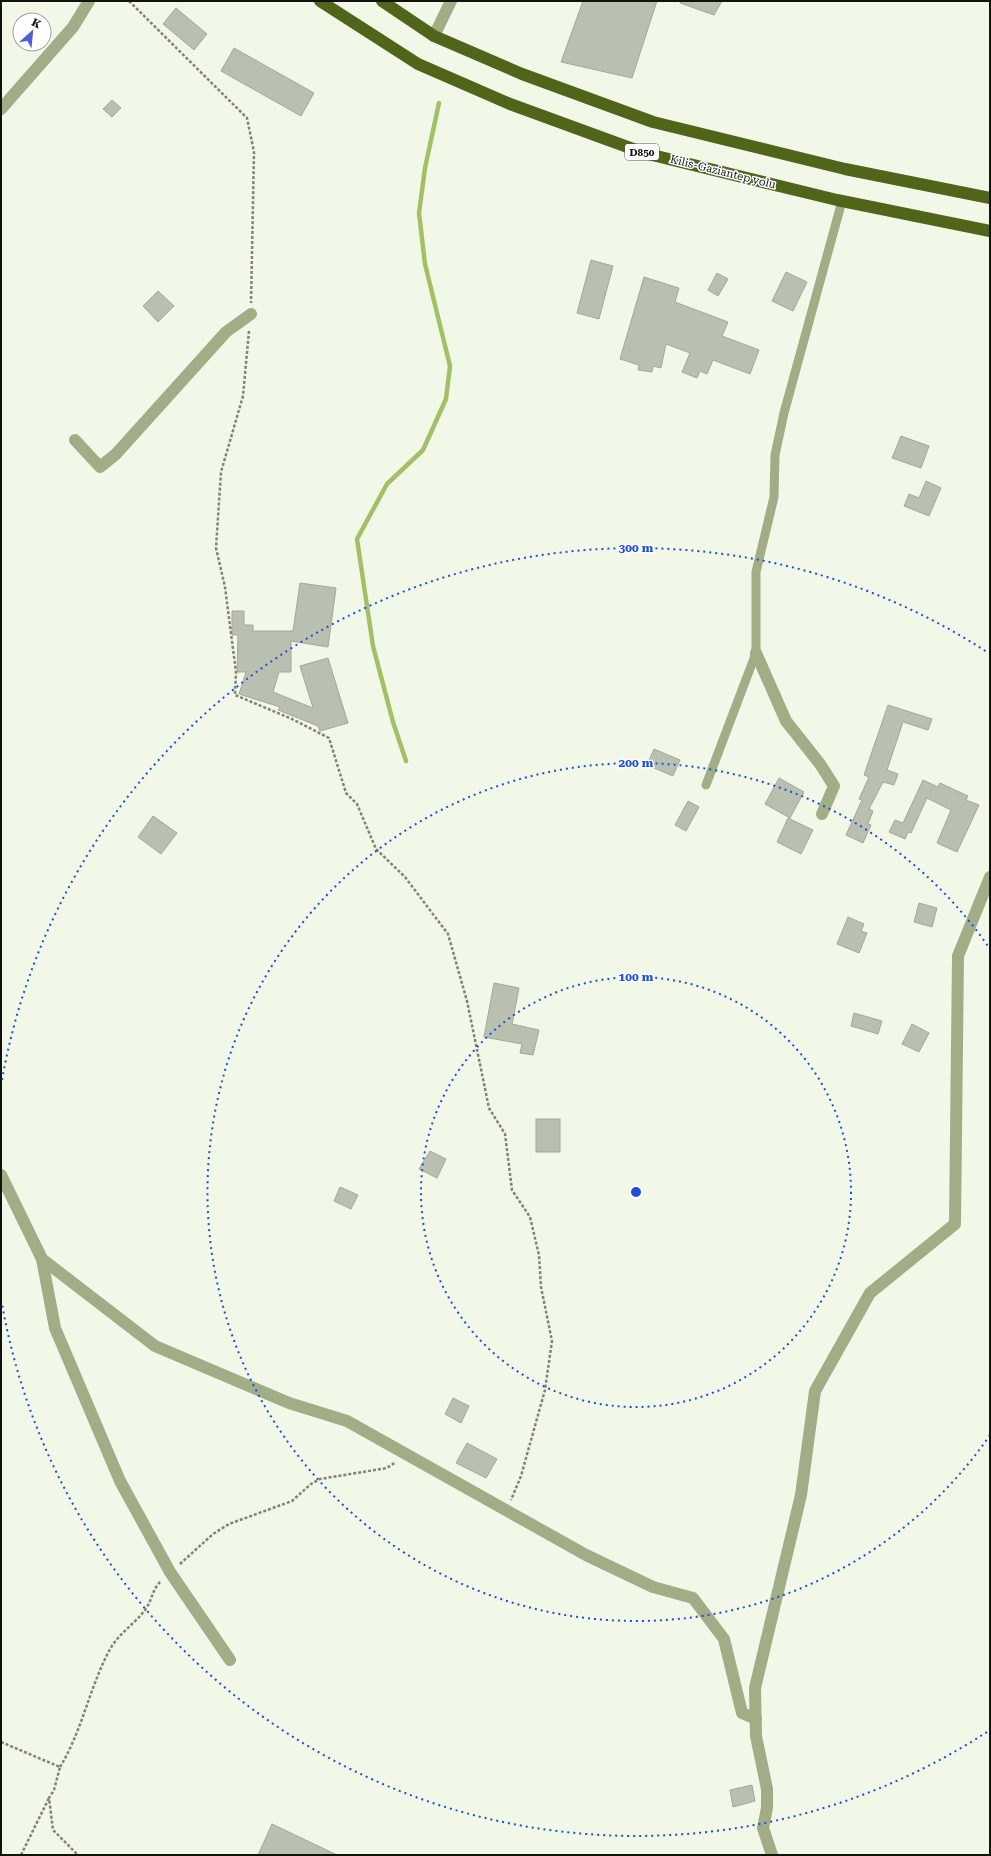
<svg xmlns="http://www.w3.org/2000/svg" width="991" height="1856" font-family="'Roboto Serif',serif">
	<rect width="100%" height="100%" fill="#f2f8e8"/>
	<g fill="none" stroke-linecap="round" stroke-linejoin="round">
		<!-- stream -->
		<polyline stroke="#a4c066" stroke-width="4.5" points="406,761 393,722 373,646 357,539 387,484 423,450 446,399 450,366 425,264 419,213 425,168 439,103"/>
	</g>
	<!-- building -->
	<g fill="#bac0b0" stroke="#a3a899">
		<polygon points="583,1 657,1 632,78 561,62"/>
		<polygon points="681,1 722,1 714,15 680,3"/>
		<polygon points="176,8 207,34 194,50 163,24"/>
		<polygon points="234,48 314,93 301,116 221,71"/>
		<polygon points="112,100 121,108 112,117 103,109"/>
		<polygon points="591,260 613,266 599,319 577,313"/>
		<polygon points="786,272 807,282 793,311 772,301"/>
		<polygon points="717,273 728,279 718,296 708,290"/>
		<polygon points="644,277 679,288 675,302 728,322 722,336 759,350 750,374 713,360 707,374 700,371 697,378 682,372 690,353 666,344 661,368 653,366 652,372 638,370 639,365 620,359"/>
		<polygon points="158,291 174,306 158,322 143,306"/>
		<polygon points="901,436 929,446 921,468 892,458"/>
		<polygon points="926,481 941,488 929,516 904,506 909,494 919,498"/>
		<polygon points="300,583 336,588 328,647 291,641 291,672 279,672 273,692 313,708 300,666 328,658 348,723 320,731 318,726 278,710 280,707 239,694 246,672 237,672 238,635 232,635 232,611 244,611 244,625 253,625 253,631 293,631"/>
		<polygon points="888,705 932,719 928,730 903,722 887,770 898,774 894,785 883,782 869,809 873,811 868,824 871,825 863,843 846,835 862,800 859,799 869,777 864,775"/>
		<polygon points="654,749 680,760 673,776 647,765"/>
		<polygon points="779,778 804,792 790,818 765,804"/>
		<polygon points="923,780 938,787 940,783 968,796 966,800 979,805 957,852 937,843 951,810 927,798 911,833 908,832 905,839 889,832 895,820 903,823"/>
		<polygon points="688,801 699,807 686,831 675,825"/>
		<polygon points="153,816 177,833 161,854 138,837"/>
		<polygon points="788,818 813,830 801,854 777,842"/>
		<polygon points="919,903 937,908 932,927 914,922"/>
		<polygon points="848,917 864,924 861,931 867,933 859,953 837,944"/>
		<polygon points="494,983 519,988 512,1024 539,1030 533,1055 520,1053 522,1044 484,1037"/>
		<polygon points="854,1013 882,1021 878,1034 851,1026"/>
		<polygon points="912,1024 929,1033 919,1052 902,1044"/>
		<rect x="536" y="1119" width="24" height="33"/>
		<polygon points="430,1151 446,1159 437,1178 419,1169"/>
		<polygon points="340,1187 358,1195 351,1209 334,1201"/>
		<polygon points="453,1398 469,1406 461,1423 445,1414"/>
		<polygon points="467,1443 497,1459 486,1478 456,1463"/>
		<polygon points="752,1785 755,1801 733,1807 730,1790"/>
		<polygon points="272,1824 337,1855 258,1855"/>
	</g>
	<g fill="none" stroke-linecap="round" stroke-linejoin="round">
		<!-- path -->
		<g stroke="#7f8378" stroke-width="2.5" stroke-dasharray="3 2" stroke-linecap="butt">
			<polyline points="129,1 247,118 254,152 251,303"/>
			<polyline points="249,331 243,396 221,472 216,548 225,587 236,672 235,695 292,719 329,738 346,793 357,804 376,849 405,877 448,934 467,1001 489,1108 505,1134 512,1190 530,1217 539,1255 541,1287 552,1341 545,1390 521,1476 511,1500"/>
			<polyline points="180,1564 213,1534 229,1524 292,1501 311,1484 320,1479 387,1468 396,1462"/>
			<polyline points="1,1742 60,1767 54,1790 49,1798 53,1830 78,1855"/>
			<path d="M60 1767C82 1731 89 1689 109 1651 119 1632 136 1624 147 1607 153 1597 152 1590 161 1581"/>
			<polyline points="21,1855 49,1798"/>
		</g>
		<!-- service -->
		<polyline stroke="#a0ad87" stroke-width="9" points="706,785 756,653 756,572 774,497 775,455 784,413 842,201"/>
		<!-- minor -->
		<g stroke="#a0ad87" stroke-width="12">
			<polyline points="434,36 451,1"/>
			<polyline points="1,109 73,27 89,1"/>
			<polyline points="75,440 100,467 116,454 226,332 251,314"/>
			<polyline points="756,653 786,721 820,764 834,786 822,814"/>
			<polyline points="1,1175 42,1259 155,1346 289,1403 347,1421 586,1555 653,1587 693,1598 724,1639 742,1713 756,1719"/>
			<polyline points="42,1259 55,1328 120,1481 170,1572 230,1660"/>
			<polyline points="772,1855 763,1828 767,1808 767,1789 756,1736 755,1688 801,1495 815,1391 870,1293 955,1224 958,956 990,877"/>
		</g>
		<!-- trunk -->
		<g stroke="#50641a" stroke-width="12">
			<polyline points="320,1 418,64 510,104 644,153 837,200 990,231"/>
			<polyline points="382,1 434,36 522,74 653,122 845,169 990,198"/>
		</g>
	</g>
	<!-- distance rings -->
	<g fill="none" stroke="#1d4ed8" stroke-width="2" stroke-dasharray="2 4">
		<circle cx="636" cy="1192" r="215"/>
		<path d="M990 1435A429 429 0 1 1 990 949"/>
		<path d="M987 1732A644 644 0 0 1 2 1304M2 1080A644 644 0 0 1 987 652"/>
	</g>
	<g text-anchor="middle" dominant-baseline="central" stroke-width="3" stroke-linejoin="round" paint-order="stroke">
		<!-- shield labels -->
		<rect fill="#fff" stroke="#585a56" stroke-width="1" x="625" y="144" width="34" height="16" rx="3"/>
		<g font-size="10" font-weight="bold" fill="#11130d">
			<text x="642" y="152">D850</text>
		</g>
		<!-- street labels -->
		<g font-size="11" fill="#11130d" stroke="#fff">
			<text transform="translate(723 172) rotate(14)">Kilis-Gaziantep yolu</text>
		</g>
	</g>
	<circle cx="636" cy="1192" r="6" fill="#1d4ed8" stroke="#fff" stroke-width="2"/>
	<g font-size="12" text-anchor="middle" font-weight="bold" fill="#1d4ed8" stroke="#fff" stroke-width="3" stroke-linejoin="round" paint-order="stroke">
		<text x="636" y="552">300 m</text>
		<text x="636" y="767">200 m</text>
		<text x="636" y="981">100 m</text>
	</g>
	<!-- border -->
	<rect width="991" height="1856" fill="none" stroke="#11130d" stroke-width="4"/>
	<!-- north arrow -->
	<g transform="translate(32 32) rotate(27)"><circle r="19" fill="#ffffff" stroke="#a0a19e"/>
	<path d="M0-3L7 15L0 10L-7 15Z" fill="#4f5ed4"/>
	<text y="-6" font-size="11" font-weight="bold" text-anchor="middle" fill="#11130d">K</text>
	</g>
</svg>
